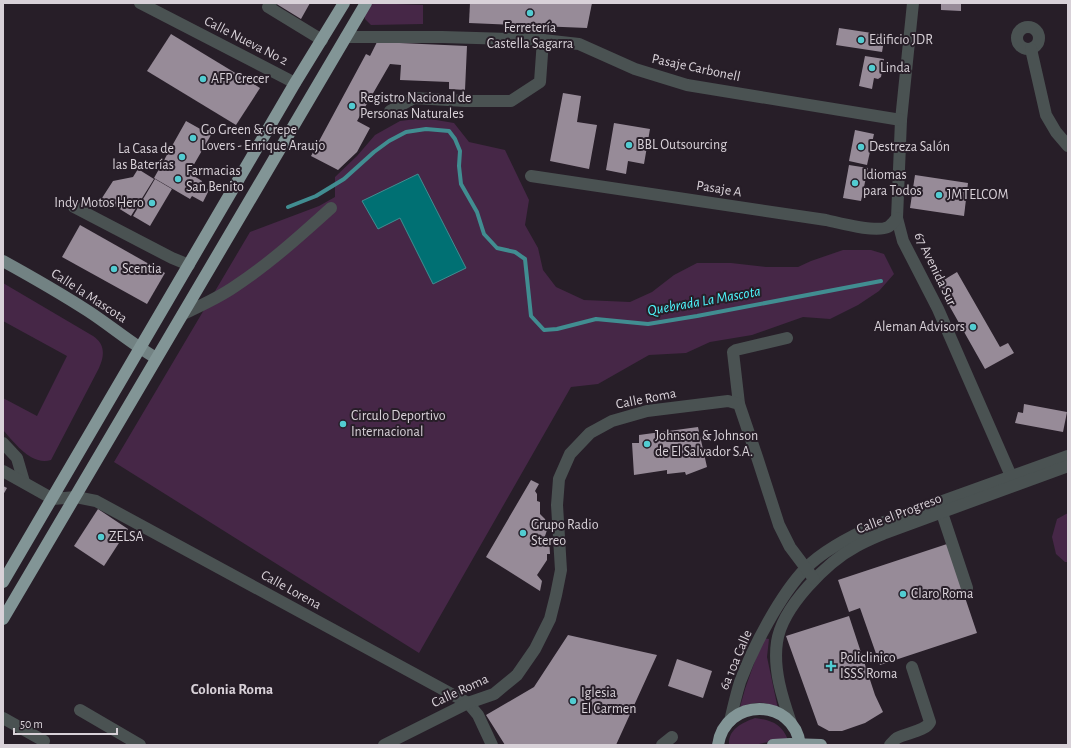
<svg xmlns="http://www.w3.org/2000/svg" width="1071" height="748" font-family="'Alegreya Sans',sans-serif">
	<rect width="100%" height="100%" fill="#271e28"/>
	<!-- green -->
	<g fill="#462747">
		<polygon points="371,3 423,5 423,24 371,25 365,19 365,12"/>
		<polygon points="424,118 454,123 469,142 505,150 529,200 525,225 538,248 543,270 556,287 584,300 630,302 652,292 674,275 697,263 731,263 766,267 798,267 811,261 843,250 871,250 884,254 894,274 879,291 858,305 830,319 803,317 752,335 710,342 686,353 649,355 598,384 571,387 419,653 114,462 250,232 319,206 335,197 335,177 357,156 375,135 400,121"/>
		<path d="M3 283 93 336C105 344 105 355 99 368L51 460C31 466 15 443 3 430V398L37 416 67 356 3 321Z"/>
		<polygon points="1068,513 1068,562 1065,562 1056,554 1052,537 1057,519"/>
		<path d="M763 638 769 639 767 657 778 709C766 700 753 702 740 707L745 689Z"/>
		<path d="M755 718C771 720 782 724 788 740L774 741 753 745H729C728 729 742 723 755 718Z"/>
	</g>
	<!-- water -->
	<polygon fill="#007073" stroke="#418d91" points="418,174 466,268 433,284 400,218 378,229 362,201"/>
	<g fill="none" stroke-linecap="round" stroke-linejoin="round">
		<!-- stream -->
		<polyline stroke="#418d91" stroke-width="4" points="288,207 316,196 344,179 374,152 389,141 406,132 426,129 449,131 455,139 460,151 459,166 461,184 477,212 484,234 497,248 515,252 525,259 531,316 544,330 557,329 596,319 648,324 697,316 881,281"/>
	</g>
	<!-- building -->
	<g fill="#978b98">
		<polygon points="275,3 310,3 301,19"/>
		<polygon points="470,3 592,3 587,28 469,23"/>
		<polygon points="941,3 961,3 961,11 941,10"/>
		<polygon points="839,28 885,35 882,52 836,45"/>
		<polygon points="171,34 260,88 236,125 147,71"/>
		<polygon points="377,42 467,46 465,90 449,89 449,82 400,80 401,65 390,64 357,121 370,128 357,152 338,170 311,156 366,54 370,56"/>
		<polygon points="865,56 884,59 881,77 878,79 874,78 872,89 859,86"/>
		<polygon points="563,93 581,96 577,122 597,125 589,169 550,161"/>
		<polygon points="186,121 211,135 189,173 202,181 200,185 209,190 203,202 192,196 190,199 154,178"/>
		<polygon points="614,123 650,129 644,164 628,161 626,174 606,170"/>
		<polygon points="855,130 874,134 867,165 849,161"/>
		<polygon points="849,165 868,168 861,201 843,198"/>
		<polygon points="138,169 154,179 131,216 102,198 113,181 133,177"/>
		<polygon points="915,175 968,183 964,216 910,208"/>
		<polygon points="155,179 172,189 150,226 133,216"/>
		<polygon points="80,225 165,273 147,304 62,257"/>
		<polygon points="957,272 1000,347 1008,343 1014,353 985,369 937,284"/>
		<polygon points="1024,404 1067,412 1063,432 1015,423 1018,412 1023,413"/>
		<polygon points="698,427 707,467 686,475 685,472 667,474 667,470 634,475 632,443 639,443 639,435"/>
		<polygon points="531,480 539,484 535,491 537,494 537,501 540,502 540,514 545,519 546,522 544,527 547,530 545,536 549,538 550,554 547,554 547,560 537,575 542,581 540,591 486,557"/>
		<polygon points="3,486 7,488 3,495"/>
		<polygon points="98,509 128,529 104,566 74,546"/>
		<polygon points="947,544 977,633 880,665 860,608 849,612 838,580"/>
		<polygon points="849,616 875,695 883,712 865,723 842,731 829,731 818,725 786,636"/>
		<polygon points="568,635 657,655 616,745 505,745 486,715 534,687"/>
		<polygon points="677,659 712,671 703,698 668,686"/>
	</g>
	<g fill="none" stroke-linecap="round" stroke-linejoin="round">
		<!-- minor -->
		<g stroke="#4a5252" stroke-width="12">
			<polyline points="140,3 295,83"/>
			<polyline points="271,3 268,7 322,40"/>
			<polyline points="913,3 901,120 897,218 903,241 938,309 1015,485"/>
			<circle cx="1028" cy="38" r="11"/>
			<polyline points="346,37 442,37 543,40 579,44 635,69 687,85 901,120"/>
			<polyline points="1031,49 1046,115 1056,132 1068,146"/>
			<polyline points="390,111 414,98 465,101 511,101 540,82 543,40"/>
			<path d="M531 176 826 220C840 223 876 233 888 227 892 225 895 220 897 218"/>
			<polyline points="74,207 172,258 189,265"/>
			<path d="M183 314C200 306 218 298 234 287 269 264 300 236 331 208"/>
			<polyline points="739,404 733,352 736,350 787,338"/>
			<polyline points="3,443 17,458 24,482"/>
			<polyline points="3,471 53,499 76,497 96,501 468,703 478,715 492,745"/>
			<polyline points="942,513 967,588"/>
			<polyline points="80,710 140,745"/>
			<polyline points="3,718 44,741"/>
			<path d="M730 721C733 708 736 695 740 682 753 647 780 595 806 568 825 549 851 536 876 525L1068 456"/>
			<path d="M791 723C782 697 773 669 777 642 782 607 827 562 857 546 866 541 876 537 885 533L1068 466"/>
			<polyline points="384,745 468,703 494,694 517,675 535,649 550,619 556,595 561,570 557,505 559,479 570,454 590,433 612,421 647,411 728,401 739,404 757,457 779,525 790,547 814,579"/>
			<polyline points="662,745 672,737"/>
			<path d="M890 745C892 743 894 740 897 738 906 733 926 731 930 722L912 667"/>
		</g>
		<!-- major -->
		<path stroke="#728283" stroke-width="12" d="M3 261C32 277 60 293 88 311 111 326 132 344 156 358"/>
		<!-- highway -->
		<g stroke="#829596" stroke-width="12">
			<polyline points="3,582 295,83 344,3"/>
			<polyline points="3,619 366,3"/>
			<path d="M718 745C725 697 794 697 800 745"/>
			<polyline points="773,745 790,744 821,745"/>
		</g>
	</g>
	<!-- markers -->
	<g fill="#52ccd1" stroke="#271e28" stroke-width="1.5">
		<circle cx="530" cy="13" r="4"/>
		<circle cx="861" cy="40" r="4"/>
		<circle cx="872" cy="68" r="4"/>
		<circle cx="203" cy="79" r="4"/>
		<circle cx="352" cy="106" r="4"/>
		<circle cx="193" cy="138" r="4"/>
		<circle cx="629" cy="145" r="4"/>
		<circle cx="861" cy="147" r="4"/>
		<circle cx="182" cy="157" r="4"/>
		<circle cx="178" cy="179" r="4"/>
		<circle cx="855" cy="183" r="4"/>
		<circle cx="939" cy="195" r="4"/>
		<circle cx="152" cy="203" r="4"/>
		<circle cx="114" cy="269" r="4"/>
		<circle cx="973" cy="327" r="4"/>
		<circle cx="343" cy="424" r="4"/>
		<circle cx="647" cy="444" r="4"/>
		<circle cx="523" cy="533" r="4"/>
		<circle cx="101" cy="537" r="4"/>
		<circle cx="903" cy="594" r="4"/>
		<path d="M829 660h4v4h4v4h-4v4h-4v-4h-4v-4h4z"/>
		<circle cx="573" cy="701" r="4"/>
	</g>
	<g text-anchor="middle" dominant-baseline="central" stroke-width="4" stroke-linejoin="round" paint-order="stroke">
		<!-- poi labels -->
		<g font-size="14" fill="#d8d1d8" stroke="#271e28" text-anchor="start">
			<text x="530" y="28" text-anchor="middle">Ferretería<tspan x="530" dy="16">Castella Sagarra</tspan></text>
			<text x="869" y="40">Edificio JDR</text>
			<text x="880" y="68">Linda</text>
			<text x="211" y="79">AFP Crecer</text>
			<text x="360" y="98">Registro Nacional de<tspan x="360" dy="16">Personas Naturales</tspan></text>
			<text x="201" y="130">Go Green &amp; Crepe<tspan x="201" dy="16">Lovers - Enrique Araujo</tspan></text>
			<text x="637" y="145">BBL Outsourcing</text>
			<text x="869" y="147">Destreza Salón</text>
			<text x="174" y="149" text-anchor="end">La Casa de<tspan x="174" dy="16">las Baterías</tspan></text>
			<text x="186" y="171">Farmacias<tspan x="186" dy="16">San Benito</tspan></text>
			<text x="863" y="175">Idiomas<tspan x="863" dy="16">para Todos</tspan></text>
			<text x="947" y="195">JMTELCOM</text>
			<text x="144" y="203" text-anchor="end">Indy Motos Hero</text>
			<text x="122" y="269">Scentia</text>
			<text x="965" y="327" text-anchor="end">Aleman Advisors</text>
			<text x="351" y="416">Circulo Deportivo<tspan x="351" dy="16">Internacional</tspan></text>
			<text x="655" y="436">Johnson &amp; Johnson<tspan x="655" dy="16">de El Salvador S.A.</tspan></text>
			<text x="531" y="525">Grupo Radio<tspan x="531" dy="16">Stereo</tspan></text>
			<text x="109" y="537">ZELSA</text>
			<text x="911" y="594">Claro Roma</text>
			<text x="840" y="658">Policlinico<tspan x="840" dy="16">ISSS Roma</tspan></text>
			<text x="581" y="693">Iglesia<tspan x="581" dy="16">El Carmen</tspan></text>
		</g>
		<!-- street labels -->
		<g font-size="14" fill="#d8d1d8" stroke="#271e28">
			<text transform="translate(246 41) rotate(27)">Calle Nueva No 2</text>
			<text transform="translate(696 68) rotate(12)">Pasaje Carbonell</text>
			<text transform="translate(719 189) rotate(9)">Pasaje A</text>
			<text transform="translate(935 269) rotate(64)">67 Avenida Sur</text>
			<text transform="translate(89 296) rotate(33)">Calle la Mascota</text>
			<text transform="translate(646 399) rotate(-11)">Calle Roma</text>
			<text transform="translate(899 514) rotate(-21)">Calle el Progreso</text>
			<text transform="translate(291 590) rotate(29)">Calle Lorena</text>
			<text transform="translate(736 660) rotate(-67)">6a 10a Calle</text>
			<text transform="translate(460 691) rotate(-25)">Calle Roma</text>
		</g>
		<!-- water labels -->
		<g font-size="15" font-style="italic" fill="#4df7fd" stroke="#271e28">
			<text transform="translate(704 301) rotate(-10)">Quebrada La Mascota</text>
		</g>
		<!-- neighbourhood labels -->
		<g font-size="15" font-weight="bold" fill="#d8d1d8" stroke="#271e28">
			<text x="232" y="689">Colonia Roma</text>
		</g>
	</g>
	<!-- border -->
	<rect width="1071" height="748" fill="none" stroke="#d8d1d8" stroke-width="8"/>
	<!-- scale -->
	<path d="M14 728v6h103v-6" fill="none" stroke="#d8d1d8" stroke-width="2"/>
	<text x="20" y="728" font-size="12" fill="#d8d1d8" stroke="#271e28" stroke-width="3" paint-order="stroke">50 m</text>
</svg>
